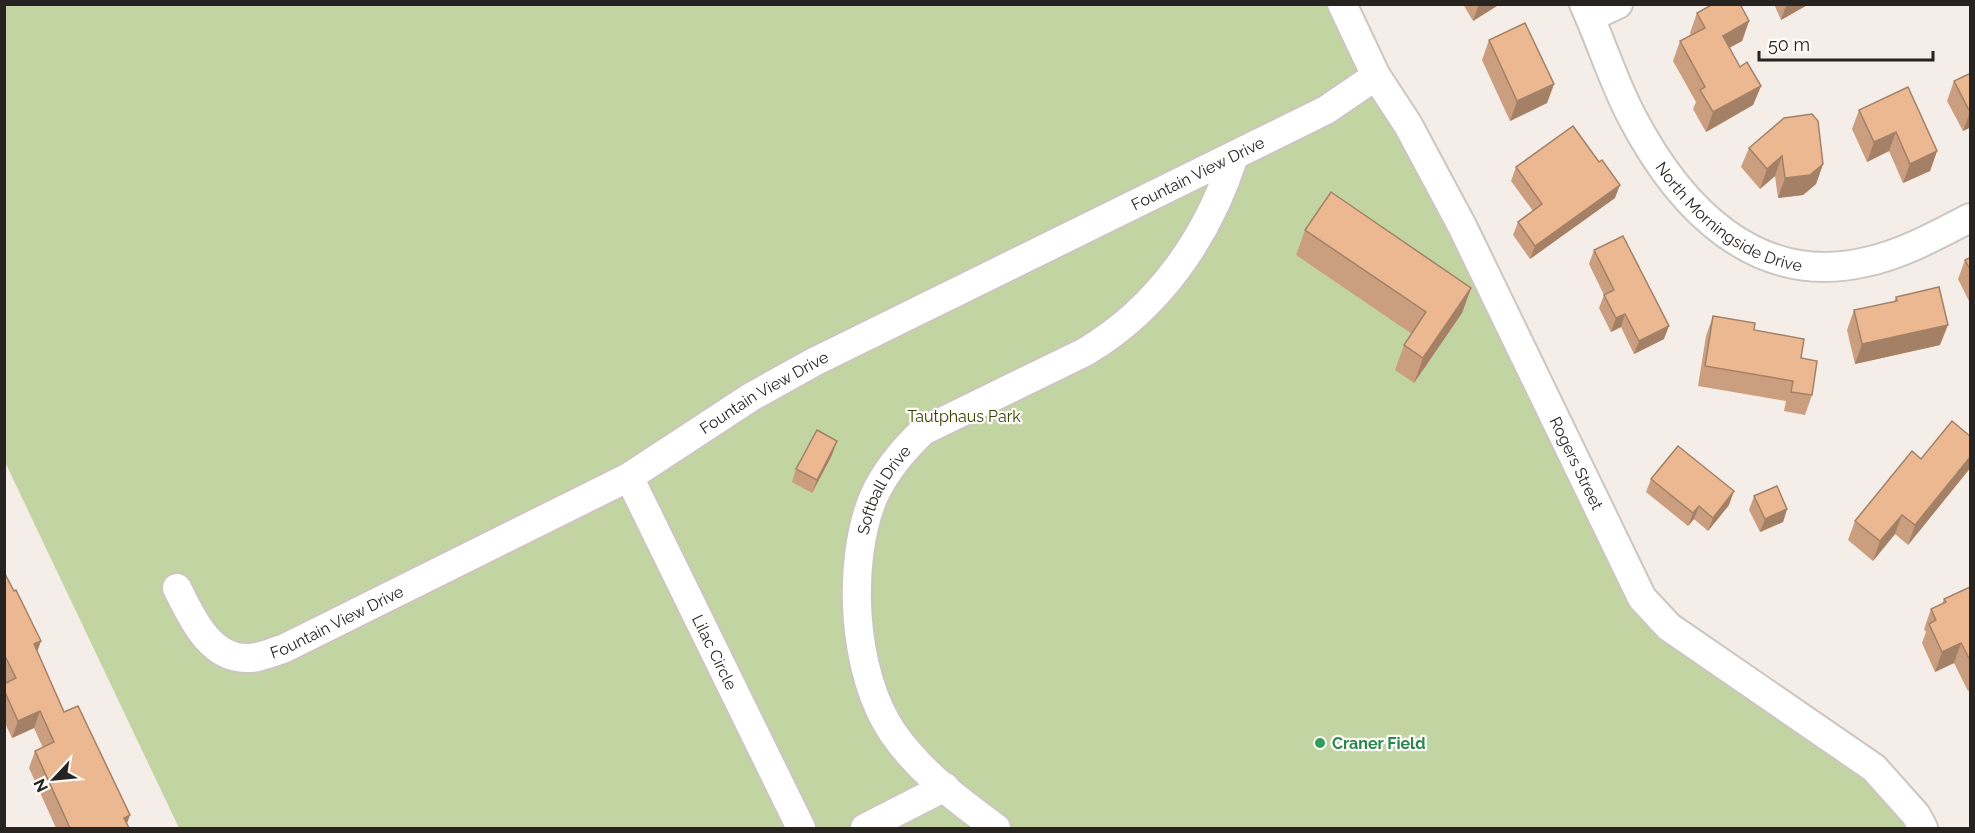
<svg xmlns="http://www.w3.org/2000/svg" width="1975" height="833" font-family="Raleway,sans-serif">
	<rect width="100%" height="100%" fill="#f5ede8"/>
	<!-- green -->
	<polygon fill="#c3d4a3" points="4,5 1342,5 1642,598 1874,768 1923,828 179,828 5,462"/>
	<g fill="none" stroke-linecap="round" stroke-linejoin="round">
		<!-- street casing -->
		<g stroke="#ccc5c0" stroke-width="32">
			<g id="street">
				<path id="s1" d="M1342 4 1376 76 1408 125 1462 226 1642 598 1669 627 1874 768 1916 815 1923 828"/>
				<path id="s2" d="M1584 4C1601 41 1613 81 1632 117 1679 207 1755 288 1866 262 1903 254 1937 235 1970 218"/>
				<polyline points="1590,17 1618,4"/>
				<path id="s3" d="M629 477 801 828"/>
				<path id="s4" d="M177 588C191 616 209 658 246 658 257 659 272 652 283 649L629 477 751 397 814 362 1326 110 1376 76"/>
				<polyline points="865,828 945,787"/>
				<path id="s5" d="M996 828C959 801 919 771 893 733 852 673 846 562 874 496 885 472 904 449 923 431L1085 352C1159 308 1208 237 1234 156"/>
			</g>
		</g>
		<!-- street -->
		<use href="#street" stroke="#fff" stroke-width="28"/>
	</g>
	<!-- wall -->
	<g fill="#ca9e7e">
		<polygon points="1463,4 1500,4 1473,21"/>
		<polygon points="1774,4 1809,4 1781,20"/>
		<polygon points="1697,13 1749,21 1742,41 1729,48 1740,67 1761,86 1753,105 1706,132 1693,109 1696,102 1673,61 1680,41 1691,35 1690,33"/>
		<polygon points="1489,40 1554,84 1547,103 1510,121 1482,60"/>
		<polygon points="1971,73 1971,127 1963,131 1947,101 1954,81"/>
		<polygon points="1859,110 1937,151 1930,171 1903,183 1889,151 1867,162 1852,129"/>
		<polygon points="1749,148 1823,164 1816,184 1803,195 1778,198 1775,176 1760,189 1741,167"/>
		<polygon points="1516,167 1615,198 1530,259 1513,235 1518,222 1533,211 1511,181"/>
		<polygon points="1305,230 1471,288 1462,313 1414,383 1395,370 1404,345 1412,334 1296,255"/>
		<polygon points="1594,250 1664,339 1634,354 1621,327 1611,332 1599,308 1604,295 1589,264"/>
		<polygon points="1971,257 1971,305 1958,279 1965,260"/>
		<polygon points="1896,297 1940,345 1855,364 1847,330 1854,310 1894,302"/>
		<polygon points="1713,316 1754,330 1801,358 1812,395 1805,415 1784,411 1786,401 1698,386 1706,336"/>
		<polygon points="1971,437 1971,467 1908,545 1895,534 1873,561 1848,540 1855,521 1921,459"/>
		<polygon points="832,455 812,493 792,482 796,469"/>
		<polygon points="1651,479 1729,505 1708,531 1694,519 1688,526 1646,492"/>
		<polygon points="1754,496 1787,509 1783,522 1760,532 1749,510"/>
		<polygon points="4,572 37,652 64,712 130,815 127,823 129,828 56,828 29,768 35,751 43,748 34,728 12,738 4,721"/>
		<polygon points="1971,589 1971,689 1968,691 1954,663 1935,672 1922,643 1926,632 1924,629 1931,609 1942,604 1944,599"/>
	</g>
	<!-- shaded-wall -->
	<g fill="#a48166">
		<polygon points="1479,4 1500,4 1473,21"/>
		<polygon points="1789,4 1809,4 1781,20 1786,6"/>
		<polygon points="1749,21 1742,41 1716,55 1723,36"/>
		<polygon points="1554,84 1547,103 1510,121 1517,101"/>
		<polygon points="1761,86 1753,105 1706,132 1713,112"/>
		<polygon points="1971,111 1971,127 1963,131 1970,112"/>
		<polygon points="1896,132 1889,151 1867,162 1874,142"/>
		<polygon points="1937,151 1930,171 1903,183 1910,164"/>
		<polygon points="1782,156 1775,176 1760,189 1767,169"/>
		<polygon points="1823,164 1816,184 1803,195 1778,198 1785,178"/>
		<polygon points="1620,185 1615,198 1530,259 1535,246"/>
		<polygon points="1471,288 1462,313 1414,383 1423,358"/>
		<polygon points="1625,314 1621,327 1611,332 1616,318"/>
		<polygon points="1948,325 1940,345 1855,364 1862,344"/>
		<polygon points="1669,326 1664,339 1634,354 1639,341"/>
		<polygon points="837,441 832,455 812,493 817,480"/>
		<polygon points="1971,456 1971,467 1908,545 1915,525"/>
		<polygon points="1734,491 1729,505 1708,531 1713,518"/>
		<polygon points="1699,506 1694,519 1688,526 1693,513"/>
		<polygon points="1787,509 1783,522 1760,532 1765,519"/>
		<polygon points="1902,515 1895,534 1873,561 1880,541"/>
		<polygon points="41,641 35,658 34,644"/>
		<polygon points="1961,643 1954,663 1935,672 1942,652"/>
		<polygon points="40,711 34,728 12,738 18,721"/>
		<polygon points="130,815 125,828 124,818"/>
	</g>
	<!-- building -->
	<g fill="#ebb892" stroke="#a48166" stroke-width="1.5">
		<polygon points="1713,4 1740,4 1749,21 1723,36 1740,67 1747,62 1761,86 1713,112 1700,90 1705,87 1680,41 1705,28 1697,13"/>
		<polygon points="1525,23 1554,84 1517,101 1489,40"/>
		<polygon points="1971,73 1971,111 1970,112 1954,81"/>
		<polygon points="1908,87 1937,151 1910,164 1896,132 1874,142 1859,110"/>
		<polygon points="1812,114 1818,121 1823,164 1810,175 1785,178 1782,156 1767,169 1749,148 1784,118"/>
		<polygon points="1573,126 1599,162 1602,160 1620,185 1535,246 1518,222 1542,204 1516,167"/>
		<polygon points="1331,192 1471,288 1423,358 1404,345 1426,312 1305,230"/>
		<polygon points="1623,236 1669,326 1639,341 1625,314 1616,318 1604,295 1614,290 1594,250"/>
		<polygon points="1971,257 1971,271 1965,260"/>
		<polygon points="1939,287 1948,325 1862,344 1854,310 1897,301 1896,297"/>
		<polygon points="1713,316 1755,323 1754,330 1804,339 1801,358 1817,361 1812,395 1791,392 1793,381 1705,366"/>
		<polygon points="1952,421 1971,437 1971,456 1915,525 1902,515 1880,541 1855,521 1912,451 1921,459"/>
		<polygon points="817,430 837,441 817,480 796,469"/>
		<polygon points="1678,446 1734,491 1713,518 1699,506 1693,513 1651,479"/>
		<polygon points="1777,486 1787,509 1765,519 1754,496"/>
		<polygon points="4,572 14,591 16,590 41,641 34,644 64,712 78,706 130,815 124,818 129,828 70,828 35,751 54,742 40,711 18,721 4,690 4,684 16,678 4,654"/>
		<polygon points="1970,587 1971,589 1971,662 1961,643 1942,652 1929,624 1936,620 1931,609 1946,602 1944,599"/>
	</g>
	<!-- markers -->
	<circle fill="#2e9e5b" stroke="#fffcfa" stroke-width="2" cx="1320" cy="743" r="6"/>
	<g text-anchor="middle" dominant-baseline="central" stroke-width="4.5" stroke-linejoin="round" paint-order="stroke">
		<!-- street labels -->
		<g font-size="16" fill="#262321" stroke="#fffcfa">
			<text stroke="none"><textPath href="#s4" startOffset="1174">Fountain View Drive</textPath></text>
			<text stroke="none"><textPath href="#s2" startOffset="267">North Morningside Drive</textPath></text>
			<text stroke="none"><textPath href="#s4" startOffset="688">Fountain View Drive</textPath></text>
			<text stroke="none"><textPath href="#s1" startOffset="516">Rogers Street</textPath></text>
			<text stroke="none"><textPath href="#s5" startOffset="396">Softball Drive</textPath></text>
			<text stroke="none"><textPath href="#s4" startOffset="202">Fountain View Drive</textPath></text>
			<text stroke="none"><textPath href="#s3" startOffset="195">Lilac Circle</textPath></text>
		</g>
		<!-- park labels -->
		<g font-size="16" fill="#344504" stroke="#fffcfa">
			<text x="964" y="416">Tautphaus Park</text>
		</g>
		<!-- leisure labels -->
		<g font-size="16" font-weight="bold" fill="#27864d" stroke="#fffcfa" text-anchor="start">
			<text x="1332" y="743">Craner Field</text>
		</g>
	</g>
	<!-- border -->
	<rect width="1975" height="833" fill="none" stroke="#262321" stroke-width="12"/>
	<!-- north arrow -->
	<g transform="translate(54 779) rotate(244)" stroke="#fffcfa" stroke-width="4.5" paint-order="stroke">
	<path d="M0-4.5L10 22L0 15L-10 22Z" fill="#262321"/>
	<text y="-9" font-size="16" font-weight="bold" text-anchor="middle" fill="#262321">N</text>
	</g>
	<!-- scale -->
	<path d="M1759 51v9h174v-9" fill="none" stroke="#262321" stroke-width="3"/>
	<text x="1768" y="51" font-size="18" fill="#262321" stroke="#fffcfa" stroke-width="4.5" paint-order="stroke">50 m</text>
</svg>
